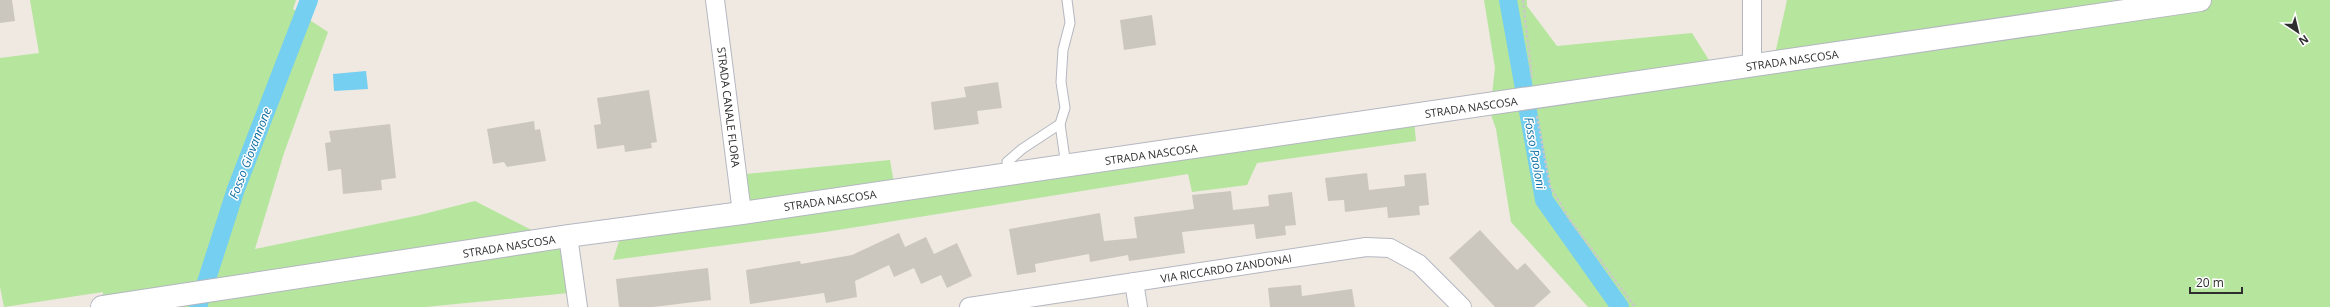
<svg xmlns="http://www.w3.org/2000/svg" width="2330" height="307" font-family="'Open Sans',sans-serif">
	<rect width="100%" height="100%" fill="#efe9e1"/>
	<!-- green -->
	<g fill="#b6e59e">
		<polygon points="30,0 296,0 293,9 328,32 284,153 255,249 420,215 475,201 561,245 569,293 425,307 101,307 103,292 4,307 0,287 0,58 39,53"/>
		<polygon points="1484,0 1527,0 1527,6 1557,46 1692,33 1722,81 1771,72 1787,0 2330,0 2330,307 1588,307 1511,222 1496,129 1490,112 1495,68"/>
		<polygon points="1414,120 1416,141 1257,163 1247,185 1192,192 1188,174 825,232 613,260 620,238 731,222 746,174 890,160 896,195"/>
	</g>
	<!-- water -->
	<polygon fill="#75cff0" points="366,71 368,89 334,91 333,74"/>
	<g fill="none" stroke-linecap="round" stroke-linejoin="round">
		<!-- canal -->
		<g stroke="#75cff0" stroke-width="18">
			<polyline points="1508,0 1544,200 1620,307"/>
			<polyline points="198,307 236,189 309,0"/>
		</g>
	</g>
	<!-- building -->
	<g fill="#cbc7bf">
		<polygon points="0,0 12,0 15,21 0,23"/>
		<polygon points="1152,15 1156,45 1124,50 1120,20"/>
		<polygon points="998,82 1002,108 977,111 979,124 934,130 931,102 966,97 964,87"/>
		<polygon points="649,90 657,142 651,143 652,148 625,152 624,145 597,149 594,125 601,124 597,98"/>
		<polygon points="534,121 535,130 540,129 546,161 507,167 504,162 493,164 487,129"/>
		<polygon points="390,124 396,178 381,180 382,190 343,194 341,169 328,171 325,143 331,142 329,131"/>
		<polygon points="1367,173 1369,190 1405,186 1404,175 1426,173 1429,205 1419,206 1420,215 1388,218 1387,207 1345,212 1344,200 1328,201 1325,178"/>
		<polygon points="1231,191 1233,210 1269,206 1268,195 1292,192 1296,225 1285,226 1286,235 1256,239 1254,224 1182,232 1185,253 1129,261 1128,255 1090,262 1089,254 1035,264 1036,272 1017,275 1009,229 1100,213 1104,241 1137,238 1134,217 1194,209 1192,195"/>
		<polygon points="1480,230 1517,270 1525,263 1551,292 1534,307 1495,307 1449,258"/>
		<polygon points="899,233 905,247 926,237 934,254 957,243 972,276 947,288 941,275 921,284 914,268 894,277 889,265 855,281 857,297 826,303 824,293 750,304 746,270 800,261 801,264 852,255"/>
		<polygon points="708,268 711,300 653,307 619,307 616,279"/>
		<polygon points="1301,285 1302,296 1352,289 1355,307 1270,307 1268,288"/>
	</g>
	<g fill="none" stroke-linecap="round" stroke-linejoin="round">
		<!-- service casing -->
		<g stroke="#b4b7c1" stroke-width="11">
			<g id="service">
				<polyline points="1066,166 1060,124 1065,108 1061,82 1063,50 1070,23 1067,0"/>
				<polyline points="1009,174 1007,162 1022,149 1060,124"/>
			</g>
		</g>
		<!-- minor casing -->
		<g stroke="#b4b7c1" stroke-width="20">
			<g id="minor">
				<polyline points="715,0 742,213"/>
				<polyline points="1752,0 1752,66"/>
				<polyline points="568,236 578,307"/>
				<polyline points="1134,282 1138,307"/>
				<polyline points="969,307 1366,247 1390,248 1419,264 1462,307"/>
			</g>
		</g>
		<!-- tertiary casing -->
		<g stroke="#b4b7c1" stroke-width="24">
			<polyline id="tertiary" points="102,307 568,236 742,213 2200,0"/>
		</g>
		<!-- path -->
		<g stroke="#c9c9c9" stroke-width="2.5" stroke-dasharray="3 2" stroke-linecap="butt">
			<polyline points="1523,0 1532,79"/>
			<polyline points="1537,116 1550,186 1570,220 1635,307"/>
		</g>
		<!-- service -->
		<use href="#service" stroke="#fff" stroke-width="9"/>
		<!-- minor -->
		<use href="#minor" stroke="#fff" stroke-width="18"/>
		<!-- tertiary -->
		<use href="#tertiary" stroke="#fff" stroke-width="22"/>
	</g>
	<g text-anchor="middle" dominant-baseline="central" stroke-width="3" stroke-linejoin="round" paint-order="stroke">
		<!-- street labels -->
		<g font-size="11" fill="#2e2e2e" stroke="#fff">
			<text transform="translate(1792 60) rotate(-8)">STRADA NASCOSA</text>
			<text transform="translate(729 107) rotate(83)">STRADA CANALE FLORA</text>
			<text transform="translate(1471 107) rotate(-8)">STRADA NASCOSA</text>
			<text transform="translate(1151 154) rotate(-8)">STRADA NASCOSA</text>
			<text transform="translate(830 200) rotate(-8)">STRADA NASCOSA</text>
			<text transform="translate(509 246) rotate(-9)">STRADA NASCOSA</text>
			<text transform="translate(1226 268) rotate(-9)">VIA RICCARDO ZANDONAI</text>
		</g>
		<!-- water labels -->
		<g font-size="12" font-style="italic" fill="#0d6fa3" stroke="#fff">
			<text transform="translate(250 153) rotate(-69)">Fosso Giovannone</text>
			<text transform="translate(1535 153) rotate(80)">Fosso Paoloni</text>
		</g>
	</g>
	<!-- north arrow -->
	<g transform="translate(2298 32) rotate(145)" stroke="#ffffff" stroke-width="3" paint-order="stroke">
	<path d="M0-3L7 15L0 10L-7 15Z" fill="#2e2e2e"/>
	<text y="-6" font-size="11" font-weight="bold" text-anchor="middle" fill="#2e2e2e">N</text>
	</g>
	<!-- scale -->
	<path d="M2190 287v6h52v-6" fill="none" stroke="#2e2e2e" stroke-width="2"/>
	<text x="2196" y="287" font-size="12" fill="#2e2e2e" stroke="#ffffff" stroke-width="3" paint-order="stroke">20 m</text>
</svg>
